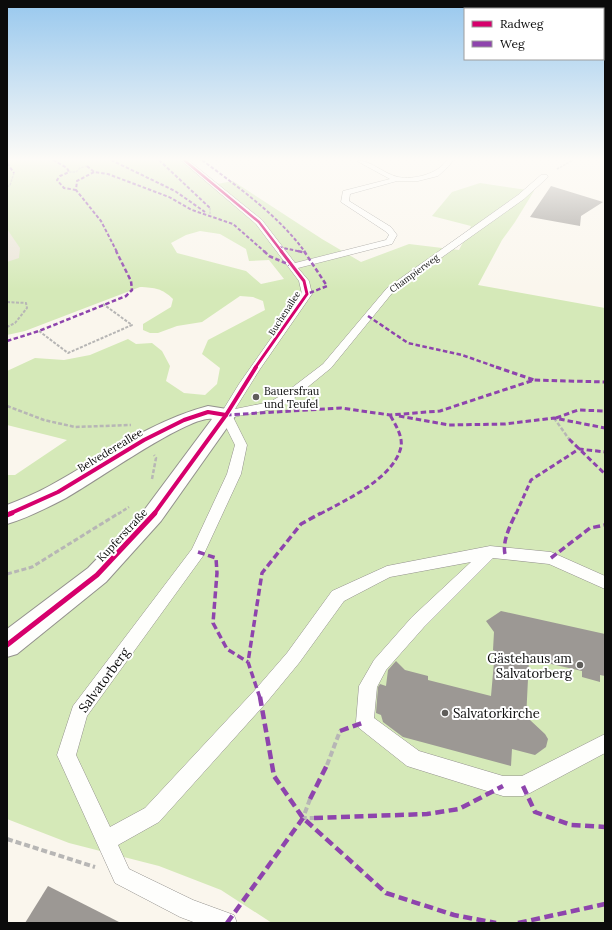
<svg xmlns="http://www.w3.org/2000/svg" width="612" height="930" font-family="Lora,serif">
	<rect width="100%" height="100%" fill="#faf6ed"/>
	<!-- forest -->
	<path fill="#d5e9b8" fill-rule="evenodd" d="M7 160H185L217 184 233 181 322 239 361 262 409 244 459 250 471 226 432 216 452 192 480 183 534 191 515 222 502 240 478 285 605 308V923H272L221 890 159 866 69 843 7 819V475H15L67 440 7 425V371L35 358 64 360 90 355 128 339 136 344 152 343 162 351 170 366 166 381 184 393 205 395 217 384 220 368 202 354 208 340 265 310 263 301 253 297 240 296 202 322 177 326 158 333H150L143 330V324L171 307 173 299C162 288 155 288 140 287L25 331 7 335ZM200 231 220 234 246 249 249 261 269 260 284 279 261 284 246 271 177 253 171 243 186 235Z"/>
	<!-- plaza -->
	<polygon fill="#eae5d8" points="7,229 20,248 19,258 7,262"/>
	<!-- building -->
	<g fill="#9c9894">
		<polygon points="551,186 603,202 581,216 580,226 530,217"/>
		<polygon points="501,611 605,634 605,676 600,675 600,682 582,677 582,671 529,659 526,719 530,720 545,734 548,739 546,747 535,755 512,749 511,766 403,737 383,722 381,715 376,713 378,687 380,684 386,686 388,670 396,661 405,670 428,676 428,680 491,696 495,651 493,650 494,632 486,621"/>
		<polygon points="48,886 121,923 25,923"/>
	</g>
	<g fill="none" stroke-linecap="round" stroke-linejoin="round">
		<!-- service casing -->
		<g stroke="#93918d" stroke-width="1">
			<path id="service" d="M181 160H188L262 220 295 263 386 240 389 235 385 231 341 202 343 191 390 179 355 160C371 160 382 173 398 177 414 180 438 174 447 160H453L449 166 438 176 418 181H397L350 194 349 201 391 227 397 235 392 244 298 268 309 281 312 294 260 369 235 409 270 402 285 393 323 364 387 288 518 195 541 175H547L548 177 524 199 393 292 331 368 293 399 278 408 233 417 247 445 241 474 203 556 87 716 76 755 110 827 145 808 254 691 287 653 332 591 387 566 490 546 551 552 605 576V589L549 564 493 558 424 627 386 670 377 687 374 718 419 751 503 776H522L605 734V753L530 793 523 796H503L407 766 359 728 356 722 359 686 374 660 412 617 471 562 390 577 344 601 299 663 266 703 159 822 118 845 129 869 193 900 234 915 237 923H196L180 917 115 883 57 755 73 706 192 549 227 474 235 445 220 415 239 384 302 294 299 281 256 224Z"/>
		</g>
		<!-- minor casing -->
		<g stroke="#93918d" stroke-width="2">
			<path id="minor" d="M208 406 233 410 236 415 161 521 106 582 17 654 7 657V629L88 568 145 509 212 419C189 415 92 484 66 498 47 508 27 518 7 524V505C22 499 37 493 51 485 102 457 151 421 208 406Z"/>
		</g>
		<!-- path-far4 -->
		<g stroke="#b7b6b5" stroke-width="1.5" stroke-dasharray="2.5 1" stroke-linecap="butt">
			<polyline points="8,164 10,160"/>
			<polyline points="557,169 573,160"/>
			<polyline points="69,172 76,172 80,168 87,166"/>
			<polyline points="7,187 10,185 14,173"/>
			<polyline points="210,208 210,215"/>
		</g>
		<!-- path-far3 -->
		<g stroke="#b7b6b5" stroke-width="2" stroke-dasharray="3 1.5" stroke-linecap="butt">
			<polyline points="7,302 26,303 27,308 15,323 7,327"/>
			<polyline points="39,331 68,353 132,325 103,304"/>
		</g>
		<!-- path-far2 -->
		<g stroke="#b7b6b5" stroke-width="2.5" stroke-dasharray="4 2" stroke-linecap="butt">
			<polyline points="7,406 44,420 75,427 131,425"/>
			<polyline points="554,418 569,439"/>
			<polyline points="152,479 156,458 154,455"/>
			<polyline points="118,514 129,507"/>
		</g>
		<!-- path-far1 -->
		<polyline stroke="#b7b6b5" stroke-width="3" stroke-dasharray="5 2.5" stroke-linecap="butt" points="7,574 32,567 119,513"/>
		<!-- path -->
		<g stroke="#b7b6b5" stroke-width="4" stroke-dasharray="6 3" stroke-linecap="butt">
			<polyline points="327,765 340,731"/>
			<polyline points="310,799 303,818 314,818"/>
			<polyline points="7,839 95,867"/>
		</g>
		<!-- service -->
		<use href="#service" fill="#fefefc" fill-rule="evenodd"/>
		<!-- minor -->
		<use href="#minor" fill="#fefefc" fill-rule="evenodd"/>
		<!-- quiet-far4 -->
		<g stroke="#8e44ad" stroke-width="2" stroke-dasharray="3.5 2" stroke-linecap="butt">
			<polyline points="53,160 67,168 69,172 60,176 57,180 64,188 76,190"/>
			<polyline points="111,160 175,191 205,212"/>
			<polyline points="159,160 210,208"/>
			<path d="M202 160C239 188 277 214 305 252"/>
			<polyline points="7,163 14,173"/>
			<polyline points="87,166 94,172 108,174 169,197 192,210 233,224 265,252"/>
			<polyline points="94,172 77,181 76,190 101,221 117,252"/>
			<polyline points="279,247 302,252"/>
		</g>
		<!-- quiet-far3 -->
		<g stroke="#8e44ad" stroke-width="2.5" stroke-dasharray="4.5 2.5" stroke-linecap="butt">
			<polyline points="264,251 269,256 290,265"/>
			<polyline points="298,251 306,253"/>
			<polyline points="304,251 327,286 307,294"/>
			<polyline points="368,316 408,343 462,355 499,368"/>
			<polyline points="7,341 39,331 126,296 132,290 131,281 116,251"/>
		</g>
		<!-- quiet-far2 -->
		<g stroke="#8e44ad" stroke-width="3" stroke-dasharray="5.5 3" stroke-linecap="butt">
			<polyline points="496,367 534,380"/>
			<polyline points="226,415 341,408 390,415 440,411 534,380 605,382"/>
			<polyline points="399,416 449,425 505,424 554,418 605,428"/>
			<polyline points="556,418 578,410 605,411"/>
			<polyline points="569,439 605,474"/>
			<path d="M320 514C346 500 394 478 401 447 403 436 395 424 390 415"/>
			<polyline points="516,514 531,480 579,449 605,452"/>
		</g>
		<!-- quiet-far1 -->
		<g stroke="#8e44ad" stroke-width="3.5" stroke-dasharray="7 3.5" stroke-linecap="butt">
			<polyline points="198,552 216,558 217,573 213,623 227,649 248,662"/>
			<path d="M505 554C502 541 511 524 516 513"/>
			<polyline points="551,558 590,528 605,525"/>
			<polyline points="260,698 248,662 262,573 301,524 321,513"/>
		</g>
		<!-- quiet -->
		<g stroke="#8e44ad" stroke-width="4.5" stroke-dasharray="9 4.5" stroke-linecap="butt">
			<polyline points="260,697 274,776 303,818 386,893 454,915 496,923"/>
			<polyline points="340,731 365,722"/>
			<polyline points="523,786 535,812 571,825 605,827"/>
			<polyline points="310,799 327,765"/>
			<polyline points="314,818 427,814 459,809 503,786"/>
			<polyline points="227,923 303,818"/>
			<polyline points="518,923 605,904"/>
		</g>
		<!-- cycleway-far3 casing -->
		<g stroke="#fff" stroke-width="4">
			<polyline id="cycleway-far3" points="184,160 259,222 282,252"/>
		</g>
		<!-- cycleway-far2 casing -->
		<g stroke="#fff" stroke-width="5">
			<polyline id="cycleway-far2" points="255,368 307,294 304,281 281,251"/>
		</g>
		<!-- cycleway-far1 casing -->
		<g stroke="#fff" stroke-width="6">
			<g id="cycleway-far1">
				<polyline points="9,514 58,492 144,440 184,420 208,412 226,415"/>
				<polyline points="154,514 226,415 256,367"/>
			</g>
		</g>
		<!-- cycleway casing -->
		<g stroke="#fff" stroke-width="8">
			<g id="cycleway">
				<polyline points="7,515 12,513"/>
				<polyline points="7,645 97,575 155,513"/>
			</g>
		</g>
		<!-- cycleway-far3 -->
		<use href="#cycleway-far3" stroke="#d6006c" stroke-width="2.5"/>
		<!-- cycleway-far2 -->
		<use href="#cycleway-far2" stroke="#d6006c" stroke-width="3"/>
		<!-- cycleway-far1 -->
		<use href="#cycleway-far1" stroke="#d6006c" stroke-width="4"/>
		<!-- cycleway -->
		<use href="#cycleway" stroke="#d6006c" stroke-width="5"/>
	</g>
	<!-- sky -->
	<linearGradient id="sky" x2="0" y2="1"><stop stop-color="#98c8ee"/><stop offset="0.55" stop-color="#fdfbf7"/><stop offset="1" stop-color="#fdfbf7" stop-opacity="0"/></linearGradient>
	<rect width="612" height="290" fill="url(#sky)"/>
	<!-- markers -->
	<g fill="#5f5d5a" stroke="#fff" stroke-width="1.5">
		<circle cx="256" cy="397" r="4"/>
		<circle cx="580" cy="665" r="4"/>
		<circle cx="445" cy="713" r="4"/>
	</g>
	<g text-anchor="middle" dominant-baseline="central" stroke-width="4" stroke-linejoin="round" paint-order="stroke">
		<!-- far-street labels -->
		<g font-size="9" fill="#0b0b0b" stroke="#fff">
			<text transform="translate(414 273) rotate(-36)">Champierweg</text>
			<text transform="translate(284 313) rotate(-57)">Buchenallee</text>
		</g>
		<!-- poi labels -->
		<g font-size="11" fill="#0b0b0b" stroke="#fff" text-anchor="start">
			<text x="264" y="391">Bauersfrau<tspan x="264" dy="13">und Teufel</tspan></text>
		</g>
		<!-- street labels -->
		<g font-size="11" fill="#0b0b0b" stroke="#fff">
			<text transform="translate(110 450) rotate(-31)">Belvedereallee</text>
			<text transform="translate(122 535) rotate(-47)">Kupferstraße</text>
		</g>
		<!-- near-poi labels -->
		<g font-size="13" fill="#0b0b0b" stroke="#fff" text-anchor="end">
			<text x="572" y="658">Gästehaus am<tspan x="572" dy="15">Salvatorberg</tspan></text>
			<text x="453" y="713" text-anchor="start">Salvatorkirche</text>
		</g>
		<!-- near-street labels -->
		<g font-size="13" fill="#0b0b0b" stroke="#fff">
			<text transform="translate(104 680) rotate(-54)">Salvatorberg</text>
		</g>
	</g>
	<!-- border -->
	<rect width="612" height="930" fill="none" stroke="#0b0b0b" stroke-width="16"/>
	<!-- legend -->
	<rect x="464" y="8" width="140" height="52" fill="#ffffff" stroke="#9d9d9d"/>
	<rect x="472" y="21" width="20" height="6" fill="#d6006c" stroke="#9d9d9d"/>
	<text x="500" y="28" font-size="12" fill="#0b0b0b">Radweg</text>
	<rect x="472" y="41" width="20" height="6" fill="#8e44ad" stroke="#9d9d9d"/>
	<text x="500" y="48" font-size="12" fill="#0b0b0b">Weg</text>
</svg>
